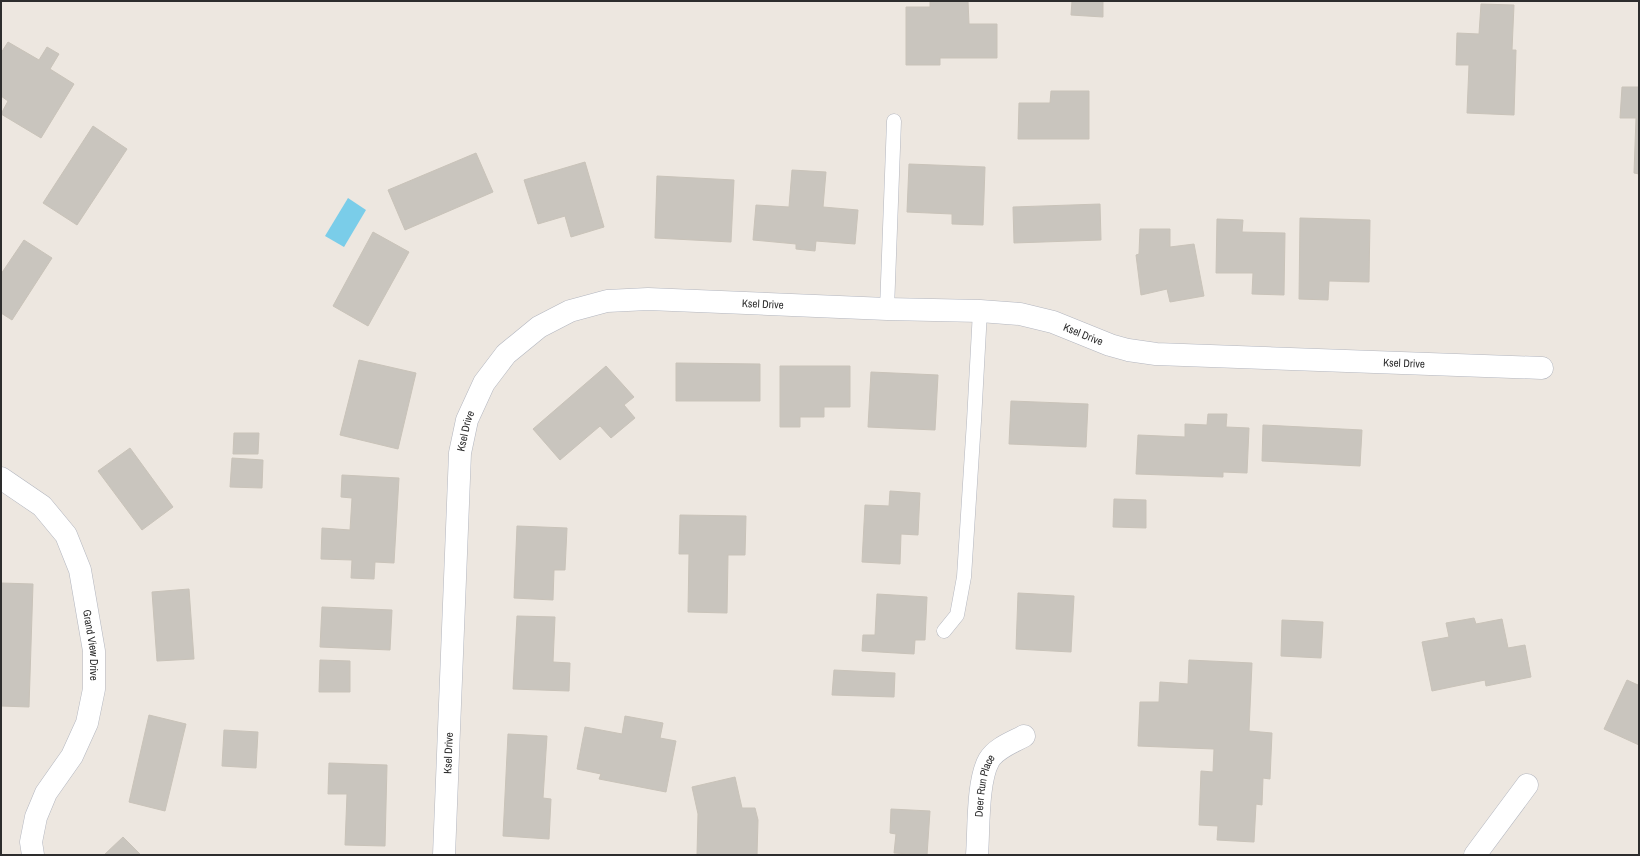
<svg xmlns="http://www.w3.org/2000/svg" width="1640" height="856" font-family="'Archivo Narrow',sans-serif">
	<rect width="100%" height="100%" fill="#ede7e0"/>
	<!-- water -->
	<polygon fill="#7acde9" points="348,198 366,210 344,247 325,236"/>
	<!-- building -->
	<g fill="#c9c5be" stroke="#c9c3b9">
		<polygon points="930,1 968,1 969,24 997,24 997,58 940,58 940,65 906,65 906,7 930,7"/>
		<polygon points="1072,1 1103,1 1103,17 1071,15"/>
		<polygon points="1481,4 1514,5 1512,50 1516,50 1514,115 1467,113 1469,65 1456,65 1457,33 1479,34"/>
		<polygon points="8,42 39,60 47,47 59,54 50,69 74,84 41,138 1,114 8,101 1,96 1,53"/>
		<polygon points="1622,87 1639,87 1639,174 1634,173 1636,118 1620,118"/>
		<polygon points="1051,91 1089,91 1089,139 1018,139 1019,103 1050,103"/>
		<polygon points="93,126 127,149 77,225 43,203"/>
		<polygon points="476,153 493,192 405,230 388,190"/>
		<polygon points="585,162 604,227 571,237 565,216 538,224 524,180"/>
		<polygon points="909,164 985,167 983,225 952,224 952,214 907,212"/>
		<polygon points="792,170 826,172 823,207 858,210 855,244 816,241 815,251 796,249 796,244 753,240 756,205 789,207"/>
		<polygon points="657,176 734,180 731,242 655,238"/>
		<polygon points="1100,204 1101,240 1014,243 1013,207"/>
		<polygon points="1300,218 1370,220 1369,282 1329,281 1328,300 1299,299"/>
		<polygon points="1217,219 1243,220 1242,232 1285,233 1284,295 1252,294 1253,273 1216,273"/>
		<polygon points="1140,229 1170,229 1170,247 1194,244 1204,296 1170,302 1167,289 1141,295 1136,255 1139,254"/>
		<polygon points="373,232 409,252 368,326 333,306"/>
		<polygon points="24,240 52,258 12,320 1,313 1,274"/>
		<polygon points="359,360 416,373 398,449 340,435"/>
		<polygon points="676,363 760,364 760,401 676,401"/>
		<polygon points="606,366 634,397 624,405 635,418 611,438 600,426 560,460 533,429"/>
		<polygon points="780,366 850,366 850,407 824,407 824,417 800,417 800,427 780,427"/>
		<polygon points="871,372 938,375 935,430 868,427"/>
		<polygon points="1011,401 1088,404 1086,447 1009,444"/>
		<polygon points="1208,414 1227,414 1226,427 1249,428 1247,473 1223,472 1223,477 1136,474 1138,435 1185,437 1185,424 1207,425"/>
		<polygon points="1263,425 1362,430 1360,466 1262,461"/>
		<polygon points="234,433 259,433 258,454 233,454"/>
		<polygon points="130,448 173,507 142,530 98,471"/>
		<polygon points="232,458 263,460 262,488 230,487"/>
		<polygon points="342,475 399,478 394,563 375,562 374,579 351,578 352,560 321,559 322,528 350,530 352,498 341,497"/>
		<polygon points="890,491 920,493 918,535 901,534 900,564 862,562 865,505 889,506"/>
		<polygon points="1114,499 1146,500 1146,528 1113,527"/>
		<polygon points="680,515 746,516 745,555 728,555 727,613 688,612 689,554 679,554"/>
		<polygon points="517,526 567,528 565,570 554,570 553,600 514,598"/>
		<polygon points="1,583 33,584 29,707 1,706"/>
		<polygon points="189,589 194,659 157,661 152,592"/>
		<polygon points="1018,593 1074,596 1071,652 1016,649"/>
		<polygon points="877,594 927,597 925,640 915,640 914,654 862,651 863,635 875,635"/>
		<polygon points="322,607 392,610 390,650 320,647"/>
		<polygon points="517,616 555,617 553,662 570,663 569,691 513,689"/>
		<polygon points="1474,618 1476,624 1502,619 1508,648 1525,645 1531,677 1486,686 1485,680 1432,691 1422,642 1449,637 1446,623"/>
		<polygon points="1282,620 1323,622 1321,658 1281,656"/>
		<polygon points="320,660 350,661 350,692 319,692"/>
		<polygon points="1189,660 1252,663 1249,731 1272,733 1270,779 1263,778 1262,805 1256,804 1254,842 1217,840 1218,826 1199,825 1201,771 1213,772 1214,749 1138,746 1140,702 1159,702 1160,682 1188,684"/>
		<polygon points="834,670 895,673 894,697 832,695"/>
		<polygon points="1627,680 1638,685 1639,684 1639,745 1604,729"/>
		<polygon points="149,715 186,724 165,811 129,802"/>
		<polygon points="625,716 663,723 660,738 676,741 666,792 599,779 601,774 577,769 585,727 622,734"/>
		<polygon points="224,730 258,732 256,768 222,766"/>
		<polygon points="508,734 547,736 543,798 551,799 549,839 503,836"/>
		<polygon points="329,763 387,765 385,846 345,845 347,794 328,794"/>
		<polygon points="735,777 742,808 755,808 758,820 757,855 697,855 698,814 692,787"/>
		<polygon points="891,809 930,811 927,855 894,853 896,834 890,833"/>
		<polygon points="123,837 141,855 104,855"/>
	</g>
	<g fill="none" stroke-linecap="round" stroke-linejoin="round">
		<!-- service casing -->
		<g stroke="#b3b6bf" stroke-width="15">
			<g id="service">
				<polyline points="887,309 894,121"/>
				<polyline points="944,631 957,615 964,577 974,421 980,311"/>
			</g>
		</g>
		<!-- minor casing -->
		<g stroke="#b3b6bf" stroke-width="23">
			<g id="minor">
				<path id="s1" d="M1 478 42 506 66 535 80 570 94 651V689L87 723 72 756 46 793 36 817 31 842 33 855"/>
				<path id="s2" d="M444 855 460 453 467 420 484 383 506 354 539 327 570 311 607 301 648 299 887 309 980 311 1020 314 1053 322 1110 345 1128 350 1156 354 1542 368"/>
				<path id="s3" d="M977 855C979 830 977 781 989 760 996 748 1013 742 1024 736"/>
				<polyline points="1475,855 1527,785"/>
			</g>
		</g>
		<!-- service -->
		<use href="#service" stroke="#fff" stroke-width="14"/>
		<!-- minor -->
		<use href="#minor" stroke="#fff" stroke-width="22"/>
	</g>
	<g text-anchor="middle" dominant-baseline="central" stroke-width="3.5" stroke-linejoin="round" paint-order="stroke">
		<!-- street labels -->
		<g font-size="11" fill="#2d2d2d" stroke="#fff">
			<text stroke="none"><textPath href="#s2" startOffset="785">Ksel Drive</textPath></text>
			<text stroke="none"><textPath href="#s2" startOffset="1109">Ksel Drive</textPath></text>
			<text stroke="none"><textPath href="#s2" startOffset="1433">Ksel Drive</textPath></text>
			<text stroke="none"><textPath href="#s2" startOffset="425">Ksel Drive</textPath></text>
			<text stroke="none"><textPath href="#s1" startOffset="201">Grand View Drive</textPath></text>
			<text stroke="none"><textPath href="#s2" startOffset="102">Ksel Drive</textPath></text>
			<text stroke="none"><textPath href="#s3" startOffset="70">Deer Run Place</textPath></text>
		</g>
	</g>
	<!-- border -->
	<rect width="1640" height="856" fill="none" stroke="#2d2d2d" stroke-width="4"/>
</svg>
